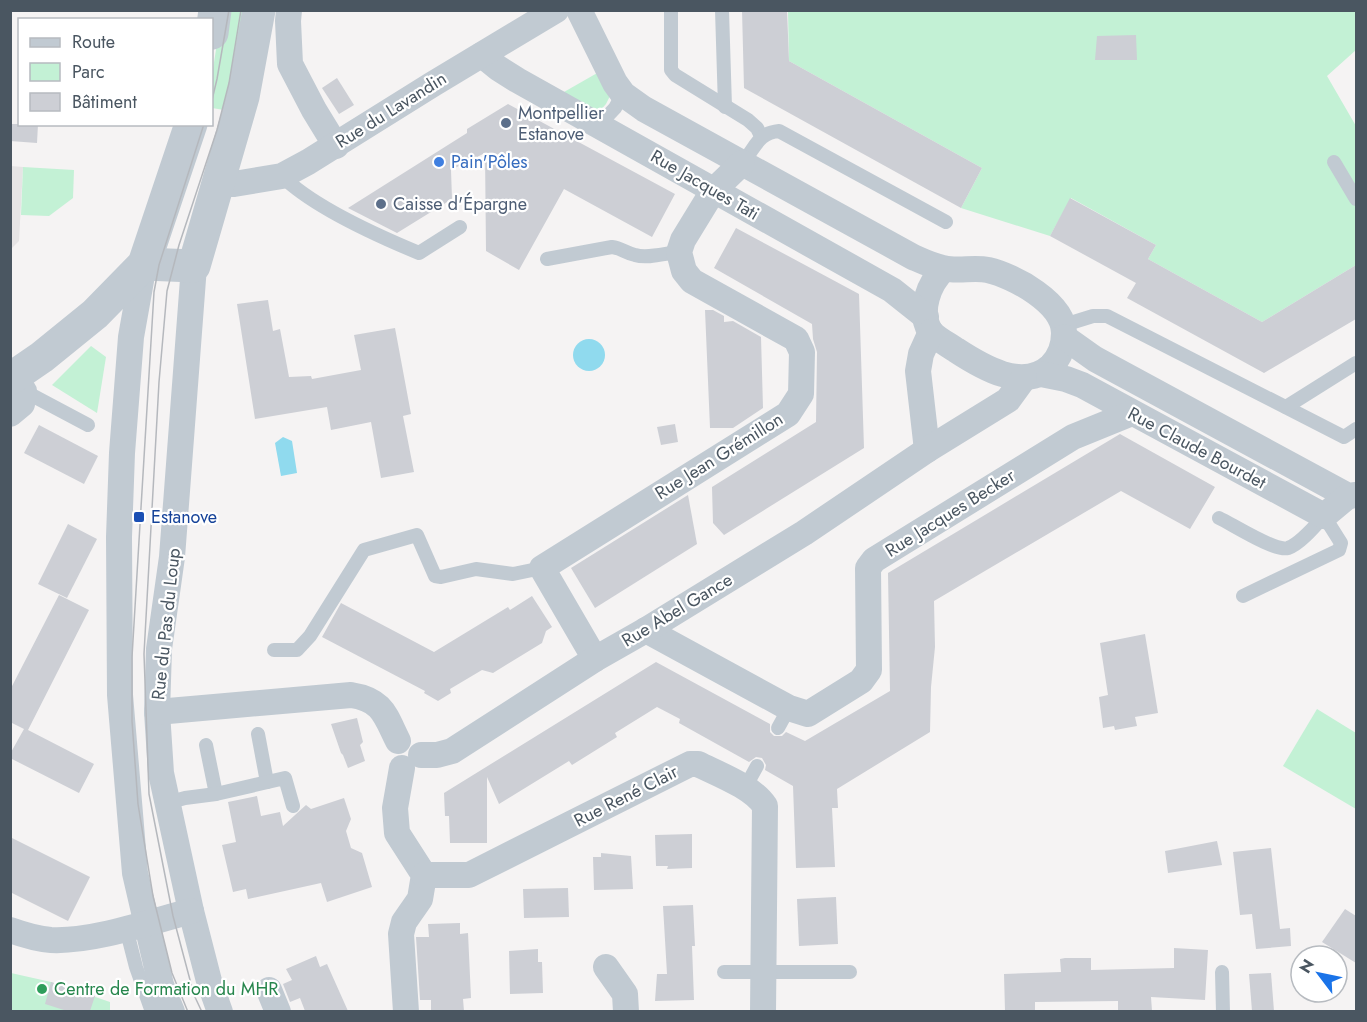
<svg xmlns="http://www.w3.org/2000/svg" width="1367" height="1022" font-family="Jost,sans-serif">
	<rect width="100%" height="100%" fill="#f5f3f3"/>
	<!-- education -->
	<polygon fill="#e6e4e5" points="11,166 23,167 19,241 11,249"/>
	<!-- green -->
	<g fill="#c3f1d5">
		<polygon points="222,11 250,11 230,111 212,108 212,75"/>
		<polygon points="788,11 1356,11 1356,50 1327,76 1356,126 1356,265 1262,322 1148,259 1156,245 1071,198 1050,236 961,208 982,168 789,61"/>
		<polygon points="599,72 611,94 606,104 597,114 557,96"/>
		<polygon points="23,167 74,170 73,198 49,216 21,215"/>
		<polygon points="91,346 106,357 97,413 52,385"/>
		<polygon points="1317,709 1356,733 1356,809 1283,766"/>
		<polygon points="11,973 51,982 110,1002 110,1011 11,1012"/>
	</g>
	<!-- water -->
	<g fill="#90daee">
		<circle cx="589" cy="355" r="16"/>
		<polygon points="283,437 292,441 297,473 281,476 275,443"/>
	</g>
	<!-- building -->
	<g fill="#cdcfd5">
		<polygon points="742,10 787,10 789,61 982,168 961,208 744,88"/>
		<polygon points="1136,35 1137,60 1095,60 1097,36"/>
		<polygon points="337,78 354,105 339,114 322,88"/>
		<polygon points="508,104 675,194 652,237 564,189 519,270 486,251 485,153 451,170 452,199 397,233 348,208 467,133 467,129"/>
		<polygon points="10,124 38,124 37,143 10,141"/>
		<polygon points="1070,198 1156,245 1148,259 1262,322 1356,265 1356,319 1264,373 1127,298 1136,283 1050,236"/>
		<polygon points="736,228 859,294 864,448 724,535 713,523 712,487 816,422 817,352 813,339 812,324 714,268"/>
		<polygon points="268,300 273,331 280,329 289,377 311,376 312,379 361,370 354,335 395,328 411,414 403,416 414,472 381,478 371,422 331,430 327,407 255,419 237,304"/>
		<polygon points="705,310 713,310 724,316 724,322 733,321 761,337 763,408 733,428 710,428"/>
		<polygon points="675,424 678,442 661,445 657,427"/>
		<polygon points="39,425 98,456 84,484 24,453"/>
		<polygon points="1120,434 1215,487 1190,529 1121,491 934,601 935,647 931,687 930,732 837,789 838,808 832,808 835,867 796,868 793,786 765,770 766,765 762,758 756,757 749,762 679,723 680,719 657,707 615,733 617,737 572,765 569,761 499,804 487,777 487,843 450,843 449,816 445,816 444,793 656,662 770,724 770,732 774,736 782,736 786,732 805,741 890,691 888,573"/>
		<polygon points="688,495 697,544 595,608 571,568"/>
		<polygon points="68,524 97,539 67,598 38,584"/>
		<polygon points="59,595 89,610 28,730 94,764 79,793 10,758 10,754 24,729 10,722 10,690"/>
		<polygon points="532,596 552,627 546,631 542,643 493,673 482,670 450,689 451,693 438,701 424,693 425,691 322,637 341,603 434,652 508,607 510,610"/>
		<polygon points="1145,634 1158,713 1135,717 1137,726 1115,730 1114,726 1103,728 1099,697 1108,695 1100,643"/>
		<polygon points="357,718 363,742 360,745 365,761 348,768 343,755 341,753 331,724"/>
		<polygon points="257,796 261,816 280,812 283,826 306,805 311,809 344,798 351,819 346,831 351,848 362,853 372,887 327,902 321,883 248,899 246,889 233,892 222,845 236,842 228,802"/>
		<polygon points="692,834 692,868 667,869 668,866 656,866 655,835"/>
		<polygon points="10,837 90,877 68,921 10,892"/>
		<polygon points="1217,841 1222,865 1168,873 1165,851"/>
		<polygon points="1271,848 1280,929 1290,928 1291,946 1256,949 1252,914 1240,915 1233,852"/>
		<polygon points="601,853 631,856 633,889 594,890 593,857 601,857"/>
		<polygon points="568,888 569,917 524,918 523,889"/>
		<polygon points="836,897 838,944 799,946 797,899"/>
		<polygon points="693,905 695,946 692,946 694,1000 655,1001 657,974 667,974 663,906"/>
		<polygon points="1345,909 1356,916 1356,963 1322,942"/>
		<polygon points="460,923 460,934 468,933 471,998 463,999 464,1011 431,1011 431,1000 420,1000 416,937 429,937 428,924"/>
		<polygon points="1174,948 1208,950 1205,1000 1151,997 1152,1011 1118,1011 1118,1001 1035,1002 1035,1011 1005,1011 1004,974 1061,972 1060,959 1065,958 1091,958 1091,970 1174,968"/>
		<polygon points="538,949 538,962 542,962 543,993 510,994 509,951"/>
		<polygon points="316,956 320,967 327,964 348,1011 305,1011 300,998 290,1002 283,984 292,980 286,969"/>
		<polygon points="1271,973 1274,1011 1252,1011 1249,974"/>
		<polygon points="51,982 95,996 90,1011 67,1011 45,1004"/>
	</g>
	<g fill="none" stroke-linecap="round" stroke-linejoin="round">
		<!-- service -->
		<g stroke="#c1cad2" stroke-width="14">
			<polyline points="671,10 671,70 675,75 748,120 757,128 761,136"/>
			<polyline points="722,10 725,107"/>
			<polyline points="599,125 615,108 623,94"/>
			<polyline points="1334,162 1356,199"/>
			<path d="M742 163C756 148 757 133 779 131L946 222"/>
			<path d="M282 176C313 207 378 236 419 253L460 227"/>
			<path d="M547 259 612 247C621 248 626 253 635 255 648 259 666 253 679 252"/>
			<polyline points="1064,325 1093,316 1107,316 1344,437 1356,429"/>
			<polyline points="24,391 88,425"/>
			<polyline points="1286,407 1356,363"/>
			<path d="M1219 518C1232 524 1275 552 1288 548 1300 544 1316 525 1324 516L1341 543 1339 550 1243 596"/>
			<polyline points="274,650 297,650 310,636 364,550 417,535 435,576 441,577 476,569 513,574 542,568"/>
			<polyline points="778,728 789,708"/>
			<polyline points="258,734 267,782"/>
			<polyline points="206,745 216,794"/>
			<polyline points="745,788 757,766"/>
			<polyline points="167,803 185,798 216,794 285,778 293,806"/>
			<polyline points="126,928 136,967 152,1012"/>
			<polyline points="724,972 850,972"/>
			<polyline points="1222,972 1223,1012"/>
		</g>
		<!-- minor -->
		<g stroke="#c1cad2" stroke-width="26">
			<polyline points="289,10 288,21 290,64 314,110 336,146"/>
			<path d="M579 10 615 83 623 94 644 109 913 257C922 261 932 266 943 268 957 272 973 267 988 270 1014 276 1064 303 1064 333 1064 346 1060 357 1051 366 1023 392 982 367 956 350 949 345 935 338 930 331 918 311 929 283 944 269"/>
			<polyline points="482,55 498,68 517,80 892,290 926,317"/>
			<polyline points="217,184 234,184 282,176 308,162 433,84 556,10"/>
			<polyline points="144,264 131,337 122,453 119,537 120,695 135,873 161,985 172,1012"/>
			<polyline points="194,266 172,557 159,649 157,712 161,773 191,911 209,981 220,1012"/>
			<polyline points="1064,337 1095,359 1348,496 1356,495"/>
			<polyline points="1041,374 1066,379 1082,385 1324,516 1348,496"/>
			<polyline points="10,414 22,404 24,391 13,377"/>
			<polyline points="927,450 918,371 921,354 931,332"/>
			<polyline points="646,630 789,708 808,714 861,681 869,670 868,568 874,560 1073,437 1132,413"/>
			<polyline points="595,659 542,568 788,414 801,394 802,352 796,339 692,281 684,271 679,252 683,240 713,191 742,163"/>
			<path d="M157 712 351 695C383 700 385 715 398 741"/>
			<polyline points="421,755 437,755 452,751 595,659 646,630 804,533 927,450 1008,400 1024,378"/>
			<polyline points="402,768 395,808 397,833 424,875 420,899 404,922 401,934 406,1012"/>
			<path d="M424 875H469L690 764H698C718 774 753 787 765 806L763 1012"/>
			<path d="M10 930C24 935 37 939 51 940 92 942 151 922 191 911"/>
			<polyline points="606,967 625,994 626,1012"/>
			<polyline points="269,990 278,1012"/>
		</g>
		<!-- tertiary -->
		<g stroke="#c1cad2" stroke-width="33">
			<polyline points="212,33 215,10"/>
			<polyline points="144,264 194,266 243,97 259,10"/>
			<polyline points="10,379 42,357 95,314 144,264 191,124"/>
		</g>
		<!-- tram -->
		<g stroke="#b5b8bd" stroke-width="1.5">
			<polyline points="212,100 217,79 229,10"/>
			<polyline points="188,1012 172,973 153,896 138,804 132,721 132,657 154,292 159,265 204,124"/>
			<polyline points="202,1012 194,995 173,916 149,794 144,654 159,382 167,291 179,245 217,130 229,83 241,10"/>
		</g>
	</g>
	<!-- markers -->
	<g fill="#5c6f8a" stroke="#fff" stroke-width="2">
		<circle cx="506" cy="123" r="6"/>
		<circle cx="381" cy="204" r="6"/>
	</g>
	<circle fill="#3f7fe0" stroke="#fff" stroke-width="2" cx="439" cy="162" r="6"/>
	<rect fill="#1a4fb4" stroke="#fff" stroke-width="2" x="133" y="511" width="12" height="12" rx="3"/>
	<circle fill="#2e9e5b" stroke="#fff" stroke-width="2" cx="42" cy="989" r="6"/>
	<g text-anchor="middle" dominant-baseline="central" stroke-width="4.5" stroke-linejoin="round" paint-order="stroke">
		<!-- street labels -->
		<g font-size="18" fill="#4a5661" stroke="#fff">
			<text transform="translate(391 110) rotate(-32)">Rue du Lavandin</text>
			<text transform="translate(705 185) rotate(30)">Rue Jacques Tati</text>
			<text transform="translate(1197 448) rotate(28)">Rue Claude Bourdet</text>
			<text transform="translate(719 456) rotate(-32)">Rue Jean Grémillon</text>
			<text transform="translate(950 513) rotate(-32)">Rue Jacques Becker</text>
			<text transform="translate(677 610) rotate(-31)">Rue Abel Gance</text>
			<text transform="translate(166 624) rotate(-84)">Rue du Pas du Loup</text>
			<text transform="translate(626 796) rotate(-27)">Rue René Clair</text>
		</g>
		<!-- service labels -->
		<g font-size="18" fill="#4e5e75" stroke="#fff" text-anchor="start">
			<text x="518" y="113">Montpellier<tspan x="518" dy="21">Estanove</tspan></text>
			<text x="393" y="204">Caisse d'Épargne</text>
		</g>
		<!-- shop labels -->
		<g font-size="18" fill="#366cbe" stroke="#fff" text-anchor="start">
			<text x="451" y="162">Pain'Pôles</text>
		</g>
		<!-- transit labels -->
		<g font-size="18" fill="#164399" stroke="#fff" text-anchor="start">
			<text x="151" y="517">Estanove</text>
		</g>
		<!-- leisure labels -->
		<g font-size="18" fill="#27864d" stroke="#fff" text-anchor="start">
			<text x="54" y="989">Centre de Formation du MHR</text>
		</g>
	</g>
	<!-- border -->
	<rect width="1367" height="1022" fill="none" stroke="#4a5661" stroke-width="24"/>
	<!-- legend -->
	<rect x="18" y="18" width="195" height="108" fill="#ffffff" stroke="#b7bbc0" stroke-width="1.5"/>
	<rect x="30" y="38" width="30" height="9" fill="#c1cad2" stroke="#b7bbc0" stroke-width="1.5"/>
	<text x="72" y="48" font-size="18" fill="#4a5661">Route</text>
	<rect x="30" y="63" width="30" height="18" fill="#c3f1d5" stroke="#b7bbc0" stroke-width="1.5"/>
	<text x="72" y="78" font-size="18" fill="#4a5661">Parc</text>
	<rect x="30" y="93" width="30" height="18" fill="#cdcfd5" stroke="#b7bbc0" stroke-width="1.5"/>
	<text x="72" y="108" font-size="18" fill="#4a5661">Bâtiment</text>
	<!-- north arrow -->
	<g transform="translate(1319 974) rotate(302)"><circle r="28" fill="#ffffff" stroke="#b7bbc0" stroke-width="1.5"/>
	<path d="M0-4.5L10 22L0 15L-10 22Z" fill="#1a73e8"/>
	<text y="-9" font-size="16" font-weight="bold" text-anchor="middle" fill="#4a5661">N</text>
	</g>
</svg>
